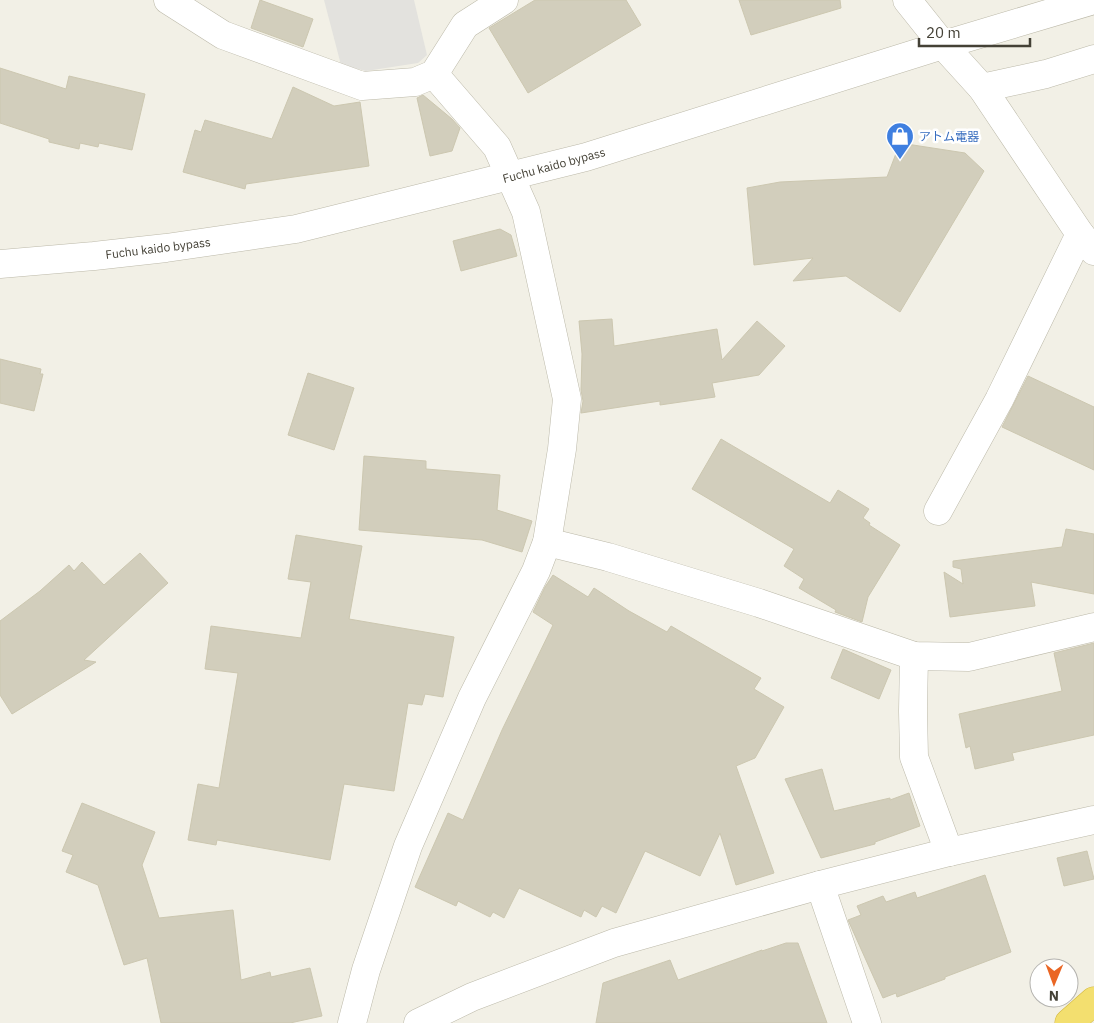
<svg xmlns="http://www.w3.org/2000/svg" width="1094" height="1023" font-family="'IBM Plex Sans','Noto Sans JP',sans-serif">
	<rect width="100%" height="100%" fill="#f2f0e6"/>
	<!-- parking -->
	<polygon fill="#e3e2de" points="324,0 414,0 427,55 418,63 366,71 341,65"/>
	<!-- building -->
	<g fill="#d2cebc" stroke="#ccc7b0">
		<polygon points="260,0 313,19 303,47 251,28"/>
		<polygon points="535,0 626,0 641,25 528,93 489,28"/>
		<polygon points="739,0 840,0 841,8 751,35"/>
		<polygon points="0,68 66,89 69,76 145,94 132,150 99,143 98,147 80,143 79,149 49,142 49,139 0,123"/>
		<polygon points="293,87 334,106 360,102 369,166 246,184 245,189 183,172 195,130 201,132 205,120 272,139"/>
		<polygon points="423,95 452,119 460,128 452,151 430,156 417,98"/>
		<polygon points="900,143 965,153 984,171 900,312 846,276 793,281 813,258 754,265 747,188 780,182 887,177"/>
		<polygon points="500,229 511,235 517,256 461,271 453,241"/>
		<polygon points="612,319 614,346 717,329 722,360 757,321 785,346 759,375 712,383 715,397 660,405 660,401 581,413 583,401 581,390 582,354 579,321"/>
		<polygon points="0,359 41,369 40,374 43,374 34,411 0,403"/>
		<polygon points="308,373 354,388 334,450 288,435"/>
		<polygon points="1028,376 1094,407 1094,470 1002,427"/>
		<polygon points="721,439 830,503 838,490 869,509 863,518 870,523 869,525 900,545 868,597 862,622 835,612 836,610 799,588 804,579 784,566 794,549 692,489"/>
		<polygon points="364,456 426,461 426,469 500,475 497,510 532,521 522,552 482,540 359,530"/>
		<polygon points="1066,529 1094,534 1094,594 1031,582 1035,606 950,617 944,572 963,584 961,569 953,567 953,561 1062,547"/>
		<polygon points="296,535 362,546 349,619 454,637 443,697 425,694 422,705 408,703 394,791 344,784 330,860 217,840 216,845 188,840 198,784 219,788 238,673 205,669 211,626 301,638 311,582 288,579"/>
		<polygon points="140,553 168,583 84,660 96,662 12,714 0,695 0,621 40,591 69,565 74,571 82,562 104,585"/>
		<polygon points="553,575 588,597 594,588 629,611 667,632 671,626 761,678 754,689 784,707 755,758 736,766 774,873 736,885 720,833 700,876 645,851 616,913 602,906 596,917 584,910 581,917 519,888 504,918 493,912 490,917 458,901 456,906 415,887 448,813 463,820 502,730 553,625 533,612 545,587"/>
		<polygon points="1094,643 1094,735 1012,753 1014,760 975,769 970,746 966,748 959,714 1062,691 1054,653"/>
		<polygon points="843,649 891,670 879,699 831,678"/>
		<polygon points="822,769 834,811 890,798 890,800 909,793 920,826 875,842 875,844 821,858 785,779"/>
		<polygon points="82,803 155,832 142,865 159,918 233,910 241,980 270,972 271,977 310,968 322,1016 290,1023 161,1023 147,958 124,965 98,885 66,872 73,855 62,851"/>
		<polygon points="1087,851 1094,879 1064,886 1057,858"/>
		<polygon points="985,875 1011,952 945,977 945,979 897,997 896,993 883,998 848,920 861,915 857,906 883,896 886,902 915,892 917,898"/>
		<polygon points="786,943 798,943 827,1023 596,1023 603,983 670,960 678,980 762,950 762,951"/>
	</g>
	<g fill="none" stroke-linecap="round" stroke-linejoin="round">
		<!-- minor casing -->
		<g stroke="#bcb9a9" stroke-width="29">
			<g id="minor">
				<polyline points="168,0 223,35 362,86 415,82 434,74 465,25 504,0"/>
				<polyline points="907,0 943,45 982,88 1080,234 1094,251"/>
				<polyline points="982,88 1046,74 1094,59"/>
				<polyline points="0,264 94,256 166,248 296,229 586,157 943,45 1094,0"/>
				<polyline points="938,511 999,400 1080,234"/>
				<polyline points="547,542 608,557 759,603 914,656 969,657 1094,627"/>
				<polyline points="914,656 913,711 914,757 949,852"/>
				<polyline points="820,885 867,1023"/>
				<polyline points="352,1023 366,970 408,846 472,698 536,571 547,542 562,449 567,399 526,212 497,147 434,74"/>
				<polyline points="418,1023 472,997 614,943 820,885 949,852 1094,820"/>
			</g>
		</g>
		<!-- highway casing -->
		<g stroke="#d2b740" stroke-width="29">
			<polyline id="highway" points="1069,1023 1094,1001"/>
		</g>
		<!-- minor -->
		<use href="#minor" stroke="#fff" stroke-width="28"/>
		<!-- highway -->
		<use href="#highway" stroke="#f3df6f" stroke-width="28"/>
	</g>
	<!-- icons -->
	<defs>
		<g id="shop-pin" transform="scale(1.4375)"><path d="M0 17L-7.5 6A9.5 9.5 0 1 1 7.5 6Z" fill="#3f7fe0" stroke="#fff"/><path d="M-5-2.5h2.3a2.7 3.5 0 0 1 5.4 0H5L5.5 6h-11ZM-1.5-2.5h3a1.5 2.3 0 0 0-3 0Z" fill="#fff"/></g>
	</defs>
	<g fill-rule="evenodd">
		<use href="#shop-pin" x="900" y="136"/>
	</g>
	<g text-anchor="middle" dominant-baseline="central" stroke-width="5" stroke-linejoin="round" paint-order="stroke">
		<!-- shop labels -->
		<g font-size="12" fill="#366cbe" stroke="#fff" text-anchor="start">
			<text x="919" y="136">アトム電器</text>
		</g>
		<!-- street labels -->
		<g font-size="12" fill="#444136" stroke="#fff">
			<text transform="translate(554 165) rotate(-15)">Fuchu kaido bypass</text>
			<text transform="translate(158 248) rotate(-7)">Fuchu kaido bypass</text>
		</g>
	</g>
	<!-- north arrow -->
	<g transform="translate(1054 983) rotate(181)"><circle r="24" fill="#ffffff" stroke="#b4b3af"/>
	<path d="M0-4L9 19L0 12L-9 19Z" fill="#ea6624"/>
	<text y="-8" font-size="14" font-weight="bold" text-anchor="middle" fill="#444136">N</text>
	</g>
	<!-- scale -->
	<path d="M919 38v8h111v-8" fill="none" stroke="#444136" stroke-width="2.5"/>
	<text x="926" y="38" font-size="15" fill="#444136" stroke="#ffffff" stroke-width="4" paint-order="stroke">20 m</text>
</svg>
